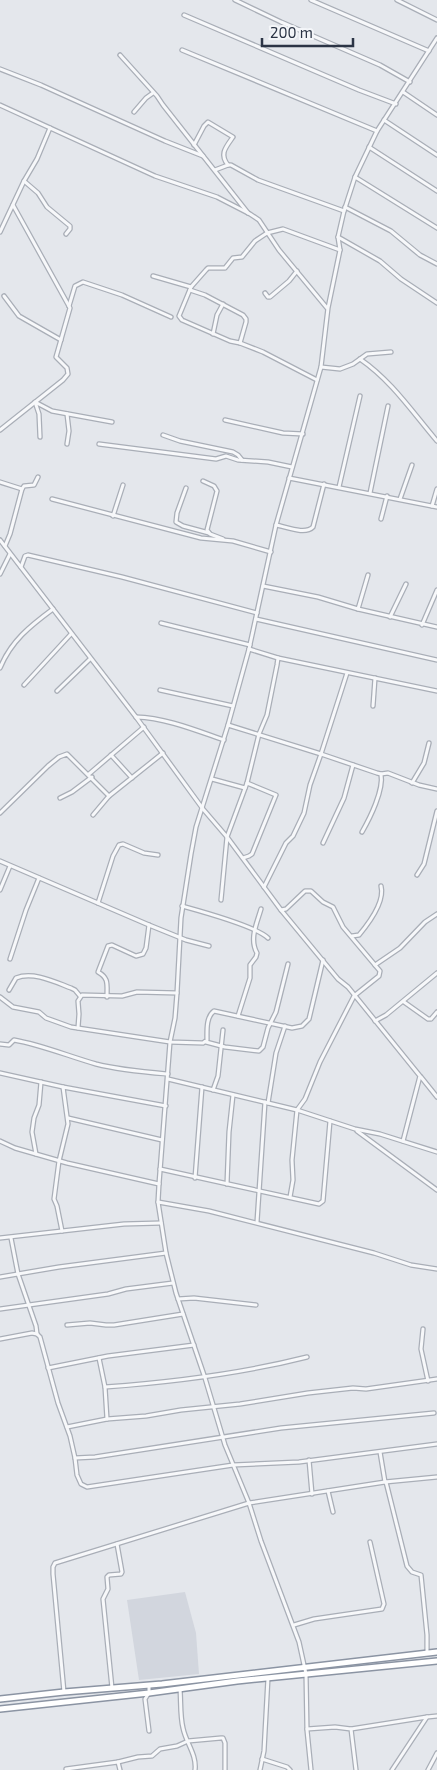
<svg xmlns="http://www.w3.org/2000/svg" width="437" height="1770" font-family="'Exo 2',sans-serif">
	<rect width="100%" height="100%" fill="#e4e7ec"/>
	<!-- built -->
	<polygon fill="#d2d6de" points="185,1592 196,1633 199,1674 139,1680 127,1600"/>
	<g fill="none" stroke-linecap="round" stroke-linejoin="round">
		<!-- street casing -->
		<g stroke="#a9aeb7" stroke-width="5.5">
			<g id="street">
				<polyline points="235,0 281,22 380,65 410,82"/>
				<polyline points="311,0 429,51"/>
				<polyline points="397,0 437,20"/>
				<polyline points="184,15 359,90 396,104"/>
				<polyline points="182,50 377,131"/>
				<polyline points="120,55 157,96 163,105 248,213"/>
				<polyline points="0,69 41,85 165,141 203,156"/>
				<polyline points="403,92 437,115"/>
				<polyline points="0,105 155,176 217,197 250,214 259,220 279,250 327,308"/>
				<polyline points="134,112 146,98 153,93"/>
				<polyline points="384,120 437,155"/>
				<path d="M194 145 204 126 208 122 233 137C226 147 219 154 228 165"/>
				<polyline points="369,147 437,191"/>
				<polyline points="215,170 228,165 231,165 258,180 344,211"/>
				<polyline points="355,177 437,228"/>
				<polyline points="24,181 38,193 47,207 70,226 70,229 66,234"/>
				<polyline points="345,207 391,231 420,255 437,264"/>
				<polyline points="0,232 24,181 37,159 50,128"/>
				<polyline points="338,237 380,261 401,279 437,303"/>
				<polyline points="153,276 191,287"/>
				<polyline points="190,290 205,295 243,315 246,319 246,322 240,343"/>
				<polyline points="265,293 268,297 270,297 289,281 297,271"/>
				<polyline points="4,296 19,316 61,340"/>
				<polyline points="69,306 75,286 83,282 122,295 171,317"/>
				<polyline points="213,334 217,315 223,304"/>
				<path d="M360 359C392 381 413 413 437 441"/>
				<polyline points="321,367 340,369 353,364 367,354 391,352"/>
				<polyline points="317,380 263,352 240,343 230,341 182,320 179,316 191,287 206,270 208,268 225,268 233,258 242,257 255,241 267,233 283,229 340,250"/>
				<polyline points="225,420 283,433 303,434"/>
				<polyline points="0,430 63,380 68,374 67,368 56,357 70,308 13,205"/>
				<polyline points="163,435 180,441 233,452 238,455 242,460"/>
				<polyline points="40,437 39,414 35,402 52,411 112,422"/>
				<polyline points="67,444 69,431 67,414"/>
				<polyline points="99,444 216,459 226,456 238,460 268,462 292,467"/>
				<polyline points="289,478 437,507"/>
				<polyline points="203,481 214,486 217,491 207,530 210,534 223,539"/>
				<polyline points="0,482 22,489"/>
				<polyline points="339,487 360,396"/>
				<polyline points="186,488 177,513 176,522 183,526 209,533"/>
				<polyline points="370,493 388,406"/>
				<polyline points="52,499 201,538 233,541 271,552"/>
				<polyline points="400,499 412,465"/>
				<polyline points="432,506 437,489"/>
				<polyline points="113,516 123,485"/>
				<polyline points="381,519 387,496"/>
				<path d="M276 525C287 527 305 535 313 527L324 484"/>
				<polyline points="0,540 136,717 203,809 227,837 281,910 338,979 348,987 420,1076 403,1141"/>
				<polyline points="5,546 10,534 22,489 24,486 34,485 38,477"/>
				<polyline points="21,567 25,556 28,555 122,577 257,613"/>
				<polyline points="0,574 10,554"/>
				<polyline points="263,586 318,597 358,609 437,627"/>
				<polyline points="358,609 368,575"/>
				<polyline points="390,617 406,584"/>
				<polyline points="256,619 437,660"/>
				<polyline points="161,623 250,645"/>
				<polyline points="422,625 437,590"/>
				<polyline points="278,658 437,691"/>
				<path d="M0 668C11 641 30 626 53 609"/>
				<polyline points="347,673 321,754 377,773 381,774 388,773 419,785 437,789"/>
				<polyline points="24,685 71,634"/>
				<polyline points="160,690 233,706"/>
				<polyline points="57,691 90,659"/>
				<polyline points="373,706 375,678"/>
				<path d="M136 717C166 718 195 730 224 740"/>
				<polyline points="228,725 321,754 310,785 304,813 293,836 286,843 264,887"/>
				<polyline points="111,755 132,778"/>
				<polyline points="89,774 144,727"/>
				<polyline points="212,779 245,788"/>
				<polyline points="412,783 424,763 429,743"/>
				<polyline points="60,798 72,792 92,777"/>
				<polyline points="0,813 48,766 59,757 67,754 109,796"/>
				<polyline points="93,815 109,796 163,753"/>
				<path d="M362 832C370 818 384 790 381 774"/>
				<polyline points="323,843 344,798 353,765"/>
				<polyline points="243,858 249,856 252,854 276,795 247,783"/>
				<polyline points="0,861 149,925 186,940 209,946"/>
				<polyline points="417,875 424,864 437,811"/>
				<polyline points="0,890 10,866"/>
				<polyline points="221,900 227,837 247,783 259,734 267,715 277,665 278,658 249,649"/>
				<polyline points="98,903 113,856 119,845 123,844 144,853 158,855"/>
				<path d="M182 906C200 911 256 926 268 938"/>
				<polyline points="281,910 286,909 305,891 311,891 323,902 333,907 343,927 380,971 379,976 354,996 320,1062 305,1099 297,1110 292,1160 293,1180 290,1197"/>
				<path d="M352 936 359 935C369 923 385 901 381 886"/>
				<polyline points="10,959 26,910 39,878"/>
				<polyline points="375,965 400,948 425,922 437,914"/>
				<path d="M9 990 16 978C33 971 55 982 71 988L75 990 80 996"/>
				<path d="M0 997 13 1007 39 1012 46 1018 71 1027 170 1042 203 1043 207 1040C207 1030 206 1017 214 1011L292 1028 302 1026 309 1019 323 960"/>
				<path d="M107 997C107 984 109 978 98 972L108 946 112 945 136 956 143 954 146 948 149 925"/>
				<polyline points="404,1002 428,1019 431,1019 437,1012"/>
				<path d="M238 1016 250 978V965L256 957 257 953C249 939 257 923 261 909"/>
				<polyline points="375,1021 386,1015 437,973"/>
				<polyline points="78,1028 79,1014 78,1001 82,995 122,996 137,992 177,993"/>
				<polyline points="206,1042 225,1047 259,1051 263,1047 268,1028 276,1012 288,964"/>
				<path d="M0 1044 9 1045 14 1040C42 1045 68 1056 96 1064 119 1070 144 1072 168 1074"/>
				<polyline points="0,1073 63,1087"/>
				<polyline points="421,1077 437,1097"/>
				<polyline points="168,1079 297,1110 355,1129 380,1134 437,1152"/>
				<polyline points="213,1090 218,1076 223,1030"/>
				<polyline points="268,1103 276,1053 285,1026"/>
				<polyline points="68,1118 162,1140"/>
				<polyline points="357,1131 437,1190"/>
				<polyline points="0,1141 15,1148 67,1163 159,1184"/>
				<polyline points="36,1154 32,1132 34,1118 39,1105 41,1082"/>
				<polyline points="160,1169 319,1204 323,1201 330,1121"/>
				<polyline points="195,1178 202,1087"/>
				<polyline points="227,1184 229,1132 233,1095"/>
				<polyline points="158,1202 209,1211 374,1253 411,1265 437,1269"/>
				<polyline points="257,1222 265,1102"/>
				<polyline points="62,1231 57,1206 54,1199 59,1161 68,1124 63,1087 166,1106"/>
				<polyline points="0,1238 124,1224 161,1223"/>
				<polyline points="11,1238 18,1274 36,1326 37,1334"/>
				<polyline points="0,1277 59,1267 166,1253"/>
				<polyline points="178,1299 194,1298 256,1305"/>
				<polyline points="0,1309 108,1294 126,1289 173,1283"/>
				<polyline points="67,1325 90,1323 106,1325 114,1325 183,1314"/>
				<polyline points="423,1329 421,1349 428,1381"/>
				<polyline points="0,1339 32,1333 37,1334 40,1337 58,1403 70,1436 75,1458 77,1475 81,1484 87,1487 233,1465 299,1462 437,1444"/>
				<polyline points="99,1358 105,1387 107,1419"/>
				<polyline points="48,1368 108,1356 194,1345"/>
				<path d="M105 1387C173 1382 240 1374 307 1357"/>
				<polyline points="67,1427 107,1419 146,1416 181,1410 240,1404 308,1393 353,1388 366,1389 437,1379"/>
				<polyline points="380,1452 385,1482"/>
				<polyline points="75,1458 95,1457 281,1428 434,1413"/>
				<polyline points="309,1460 312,1494"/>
				<polyline points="386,1482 407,1566 412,1572 421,1575 427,1635 427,1653"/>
				<polyline points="328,1491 333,1512"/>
				<polyline points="294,1625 314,1619 382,1609 384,1604 370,1542"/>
				<polyline points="149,1685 149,1693 145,1699 149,1731"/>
				<polyline points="112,1688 103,1599 108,1589 107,1577 109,1575 121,1574 122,1572 117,1544"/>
				<path d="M180 1689C181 1701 180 1716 183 1728 186 1743 197 1755 195 1770"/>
				<polyline points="64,1692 53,1574 53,1567 55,1563 249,1503 385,1482 437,1477"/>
				<polyline points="307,1729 335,1727 351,1729 356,1770"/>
				<polyline points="351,1729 427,1717"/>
				<polyline points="262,1759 287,1767 290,1770"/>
				<polyline points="118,1762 138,1757 152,1756 160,1749 177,1746 188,1741 221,1738 223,1738 225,1743 225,1770"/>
				<polyline points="66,1769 118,1762 120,1770"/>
				<polyline points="260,1770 264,1751 268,1678"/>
				<polyline points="311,1770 307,1730 306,1674 299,1642 261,1541 249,1503 225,1445 205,1378 176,1293 166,1253 158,1202 159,1184 170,1042 175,1018 177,993 181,918 191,854 196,827 228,725 249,649 276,525 321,367 328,308 340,250 338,237 344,211 355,177 377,131 437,38"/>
				<polyline points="392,1770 427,1717 437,1716"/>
				<polyline points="428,1770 437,1753"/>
			</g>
		</g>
		<!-- highway casing -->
		<g stroke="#8b94a3" stroke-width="8">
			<g id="highway">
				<polyline points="0,1699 64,1692 162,1684 437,1652"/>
				<polyline points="0,1709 149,1693 237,1681 437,1661"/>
			</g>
		</g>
		<!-- street -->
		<use href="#street" stroke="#f7f8fa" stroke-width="3"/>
		<!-- highway -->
		<use href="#highway" stroke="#fff" stroke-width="5"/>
	</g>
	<!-- scale -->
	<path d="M262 38v8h91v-8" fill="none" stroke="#2b3445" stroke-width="2.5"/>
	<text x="270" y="38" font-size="15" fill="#2b3445" stroke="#f4f6f9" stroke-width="4" paint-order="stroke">200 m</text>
</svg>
